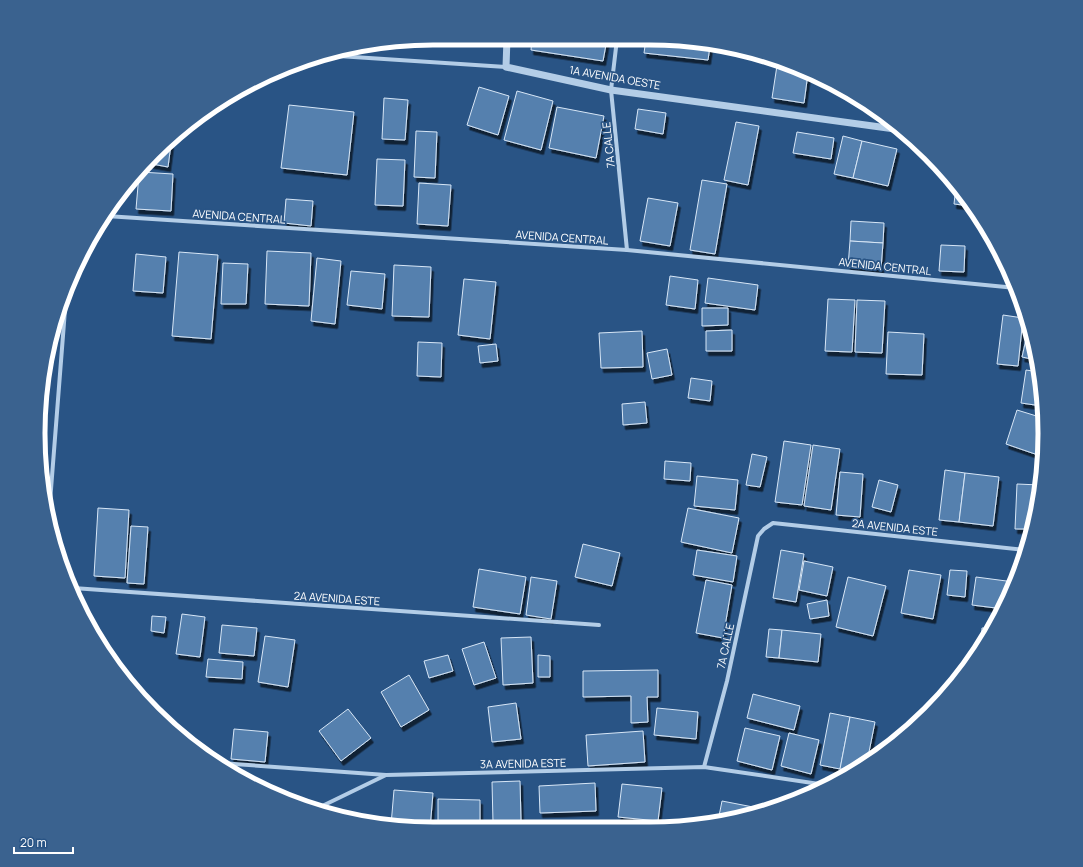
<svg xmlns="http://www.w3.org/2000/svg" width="1083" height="867" font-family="Manrope,sans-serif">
	<defs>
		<filter id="shadow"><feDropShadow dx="2.5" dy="4.5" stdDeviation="0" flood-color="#0009"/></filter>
	</defs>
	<rect width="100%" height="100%" fill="#295485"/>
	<!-- building -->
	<g fill="#5580ae" stroke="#d7e6f6" filter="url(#shadow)">
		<polygon points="532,38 607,39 603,61 531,50"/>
		<polygon points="646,39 675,39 710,46 708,60 644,53"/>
		<polygon points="778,59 808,73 804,103 772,98"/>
		<polygon points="479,87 509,96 498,135 467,125"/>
		<polygon points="517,91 553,101 541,150 504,140"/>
		<polygon points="384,98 408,100 405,140 382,139"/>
		<polygon points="289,105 354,112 347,175 281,168"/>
		<polygon points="557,107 604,116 596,158 549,148"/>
		<polygon points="638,109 666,113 663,134 635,129"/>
		<polygon points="736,122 759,126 748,185 724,180"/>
		<polygon points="416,131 437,132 435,178 414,177"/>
		<polygon points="797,132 834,138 831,159 793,153"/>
		<polygon points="843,136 862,141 853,178 834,174"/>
		<polygon points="862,141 897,149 888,186 853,178"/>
		<polygon points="168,143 171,144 168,167 147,163 154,154"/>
		<polygon points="377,159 405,160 403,206 375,205"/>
		<polygon points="140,172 173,174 171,211 136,209 139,174"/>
		<polygon points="702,180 727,184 715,254 690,250"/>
		<polygon points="419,183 451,185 448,226 417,224"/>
		<polygon points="956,186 971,206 954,204"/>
		<polygon points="648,198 678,203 670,246 640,241"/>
		<polygon points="286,199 313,201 311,226 284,223"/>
		<polygon points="851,221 884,223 883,243 850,241"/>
		<polygon points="850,241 883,243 881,269 848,267"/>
		<polygon points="941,245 965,246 964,272 939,271"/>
		<polygon points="267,251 311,253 309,306 265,304"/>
		<polygon points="179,252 218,255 211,339 172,336"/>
		<polygon points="136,254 166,257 163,293 133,291"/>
		<polygon points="317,258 341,261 335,324 311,321"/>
		<polygon points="223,263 248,264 246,304 221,304"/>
		<polygon points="394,265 431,267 429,317 392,316"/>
		<polygon points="351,271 385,274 382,309 347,305"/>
		<polygon points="670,276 698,280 695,309 666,305"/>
		<polygon points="708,278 758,285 755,310 705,303"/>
		<polygon points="464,279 496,282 490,339 458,335"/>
		<polygon points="828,299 855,300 852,352 825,351"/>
		<polygon points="857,300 885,301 882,353 855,352"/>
		<polygon points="702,308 728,308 728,325 702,326"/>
		<polygon points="1003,315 1023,318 1018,366 997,364"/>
		<polygon points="1029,326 1036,360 1022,357"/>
		<polygon points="732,330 732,351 706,351 706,331"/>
		<polygon points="642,331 643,367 601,368 599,333"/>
		<polygon points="888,332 924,334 922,375 886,374"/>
		<polygon points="418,342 442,343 441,377 417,376"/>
		<polygon points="496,344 498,361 480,363 478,346"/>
		<polygon points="667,349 672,375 652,379 647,353"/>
		<polygon points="1026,370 1039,372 1042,382 1042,406 1021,403"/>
		<polygon points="691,378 712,381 710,401 688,398"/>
		<polygon points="645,402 647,423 623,425 622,404"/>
		<polygon points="1017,410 1043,418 1043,428 1035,454 1006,444"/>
		<polygon points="784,441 811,445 802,505 775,502"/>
		<polygon points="813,445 840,449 831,510 804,506"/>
		<polygon points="752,454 767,457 760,487 746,485"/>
		<polygon points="665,461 691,463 690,481 664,479"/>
		<polygon points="945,470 965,473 959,522 939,520"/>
		<polygon points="840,472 863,474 860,517 836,515"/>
		<polygon points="965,473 999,477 993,526 959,522"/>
		<polygon points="697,476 738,480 735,510 694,506"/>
		<polygon points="879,480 898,485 891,512 872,507"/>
		<polygon points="1017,484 1040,485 1033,529 1015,529"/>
		<polygon points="98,508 129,510 125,578 94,576"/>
		<polygon points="688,508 739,518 732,553 681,542"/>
		<polygon points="131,526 148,527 144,584 127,583"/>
		<polygon points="583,544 620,553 612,586 575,577"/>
		<polygon points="697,550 737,556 733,582 693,575"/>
		<polygon points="781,550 804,554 796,602 773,598"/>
		<polygon points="804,561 833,567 827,596 799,590"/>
		<polygon points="479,569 526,577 520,614 473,607"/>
		<polygon points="909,570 941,575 933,619 901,613"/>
		<polygon points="950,570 967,571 965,597 947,595"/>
		<polygon points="531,577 557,581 551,619 526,615"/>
		<polygon points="848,577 886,586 873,636 836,627"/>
		<polygon points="976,577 1014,582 1004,609 972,605"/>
		<polygon points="706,580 732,585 723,638 696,633"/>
		<polygon points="827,600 829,616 810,619 807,604"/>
		<polygon points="182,614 205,617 200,657 176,654"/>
		<polygon points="152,616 166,617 164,633 151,631"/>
		<polygon points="85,617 91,617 91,632 91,631"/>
		<polygon points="222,625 257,628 254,656 219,653"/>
		<polygon points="982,628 992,628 981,646"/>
		<polygon points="769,629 782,630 779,658 766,657"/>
		<polygon points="782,630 821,634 818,662 779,658"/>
		<polygon points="265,636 295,640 288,687 258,682"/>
		<polygon points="531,637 533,683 503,685 501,638"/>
		<polygon points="484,642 496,678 474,685 462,649"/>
		<polygon points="448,655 453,671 429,678 424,661"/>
		<polygon points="538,655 550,656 550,677 538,677"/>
		<polygon points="208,659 243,662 242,679 206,677"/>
		<polygon points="658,670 658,697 647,697 648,722 631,723 631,696 583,697 583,671"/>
		<polygon points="409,675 429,710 401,727 381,692"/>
		<polygon points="753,694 800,706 794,730 747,718"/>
		<polygon points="516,703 521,739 492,742 488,707"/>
		<polygon points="657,708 698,712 696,739 654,735"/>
		<polygon points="348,709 371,738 341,761 319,731"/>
		<polygon points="830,713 850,717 840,769 820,765"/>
		<polygon points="850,717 875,722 867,762 854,771 840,769"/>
		<polygon points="745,728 780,736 772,770 737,761"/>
		<polygon points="234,729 268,732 265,762 231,759"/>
		<polygon points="643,731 645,762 588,766 586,735"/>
		<polygon points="789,733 819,740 811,774 781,766"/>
		<polygon points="520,781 521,821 493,822 492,782"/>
		<polygon points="595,783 596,811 540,813 539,786"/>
		<polygon points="622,784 662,788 658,821 618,817"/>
		<polygon points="394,790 433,793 430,829 391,825"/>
		<polygon points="438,799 480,800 480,829 438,829"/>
		<polygon points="722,801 753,807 752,816 718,821"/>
		<polygon points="534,822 568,826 568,829 533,829"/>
	</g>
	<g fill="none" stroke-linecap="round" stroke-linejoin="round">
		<!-- minor -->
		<g stroke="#b3cde7" stroke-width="4">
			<polyline points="617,39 611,90 627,250"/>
			<polyline points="323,55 506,67"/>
			<polyline points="106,216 627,250 1016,288"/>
			<polyline points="49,515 66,297"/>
			<polyline points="73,588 599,625"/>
			<polyline points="220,763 386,775 704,767 826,785"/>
			<polyline points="704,767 727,681 758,536 764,529 773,523 1026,550"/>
			<polyline points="316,809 386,775"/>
		</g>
		<!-- tertiary -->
		<polyline stroke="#b3cde7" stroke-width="7" points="507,38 506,67 611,90 902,130"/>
	</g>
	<g text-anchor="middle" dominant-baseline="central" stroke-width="3.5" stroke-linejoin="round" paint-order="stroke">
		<!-- street labels -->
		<g font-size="11" fill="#fff" stroke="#295485">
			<text transform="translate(615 77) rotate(10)">1A AVENIDA OESTE</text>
			<text transform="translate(608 145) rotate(-96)">7A CALLE</text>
			<text transform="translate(239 216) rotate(4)">AVENIDA CENTRAL</text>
			<text transform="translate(562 237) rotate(4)">AVENIDA CENTRAL</text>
			<text transform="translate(885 266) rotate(6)">AVENIDA CENTRAL</text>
			<text transform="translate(895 527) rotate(6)">2A AVENIDA ESTE</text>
			<text transform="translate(337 598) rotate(4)">2A AVENIDA ESTE</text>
			<text transform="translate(725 646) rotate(-78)">7A CALLE</text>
			<text transform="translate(523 763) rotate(-1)">3A AVENIDA ESTE</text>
		</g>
	</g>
	<!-- crop -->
	<path d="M0 0H1083V867H0ZM433 45H650A388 388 0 0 1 1038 433V434A388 388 0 0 1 650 822H433A388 388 0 0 1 45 434V433A388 388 0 0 1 433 45Z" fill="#3a628f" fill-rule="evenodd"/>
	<path fill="none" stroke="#fff" stroke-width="5" d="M433 45H650A388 388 0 0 1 1038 433V434A388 388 0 0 1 650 822H433A388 388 0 0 1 45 434V433A388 388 0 0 1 433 45Z"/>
	<!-- scale -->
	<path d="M14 847v6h59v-6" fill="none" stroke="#ffffff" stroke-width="2"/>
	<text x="20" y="847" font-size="12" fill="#ffffff" stroke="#295485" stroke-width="3" paint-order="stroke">20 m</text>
</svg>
